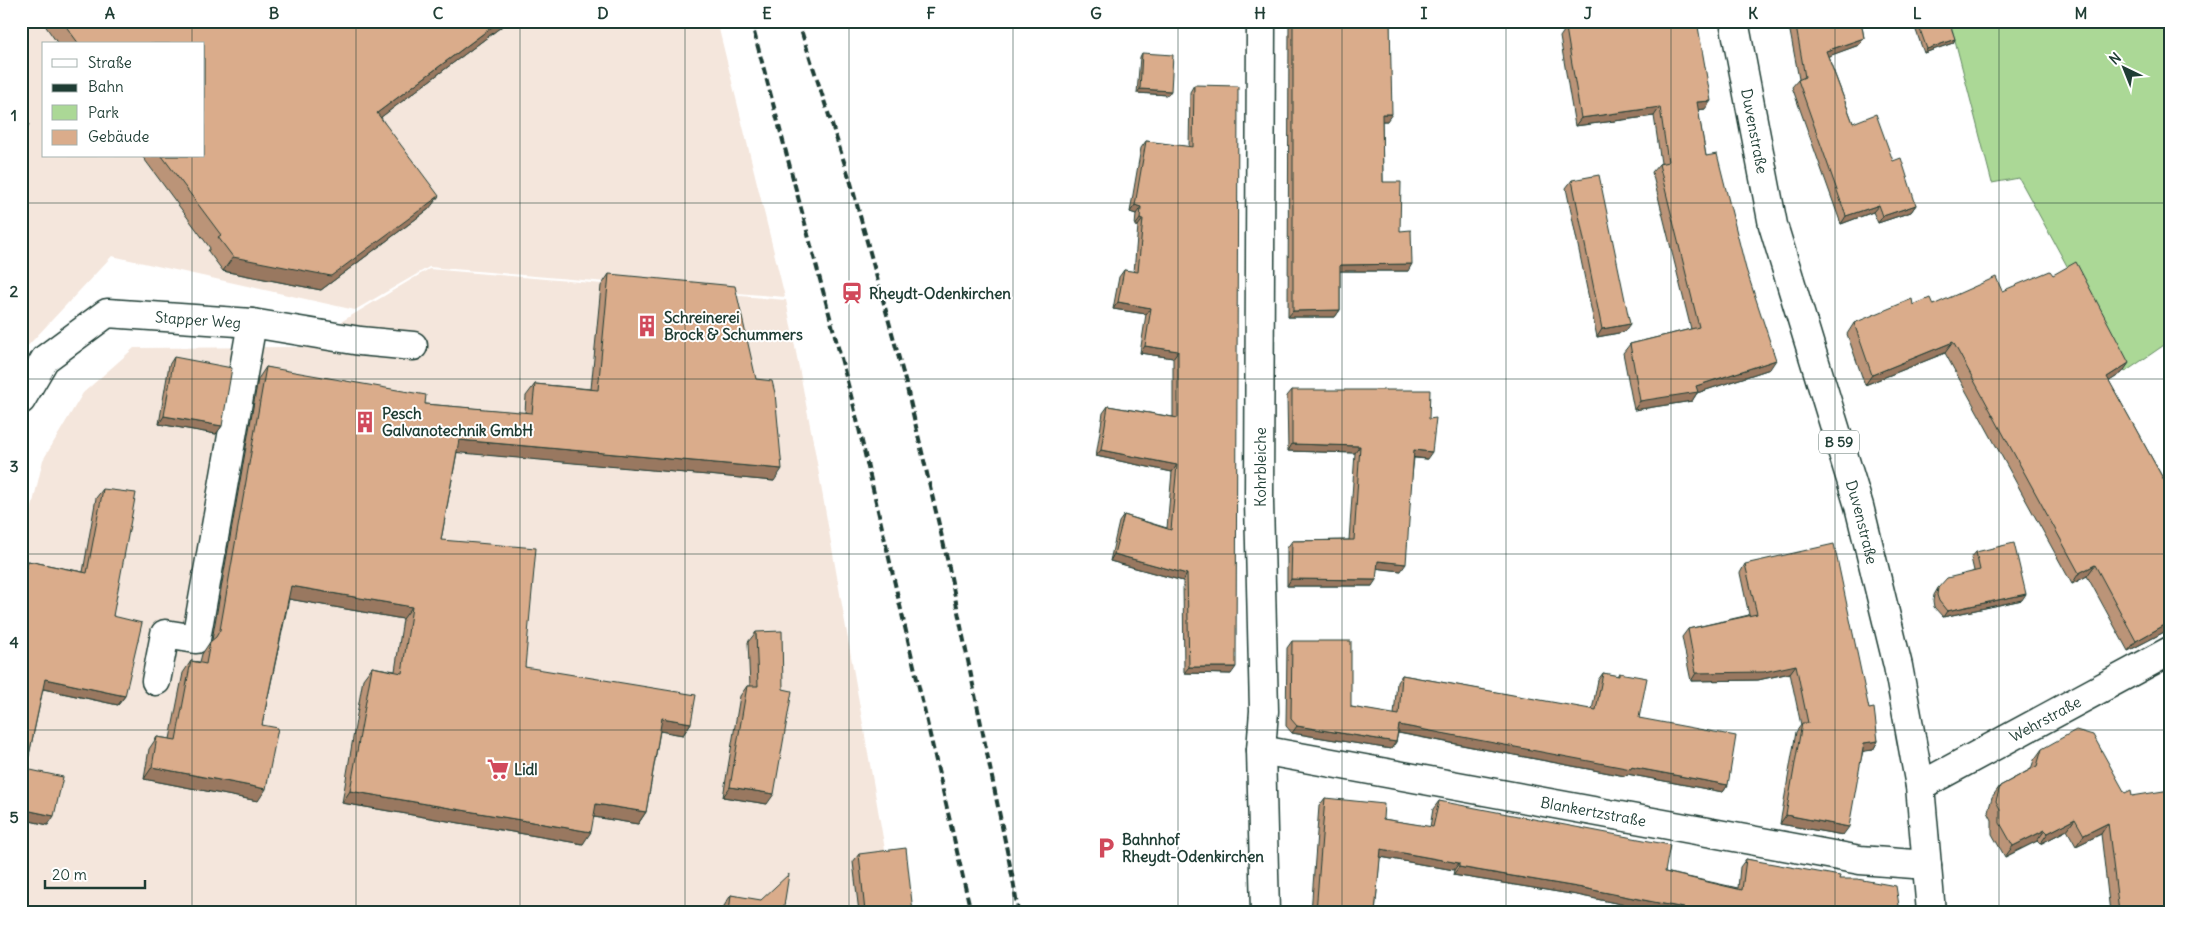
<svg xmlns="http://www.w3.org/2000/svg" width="2191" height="933" font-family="Delius,sans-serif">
	<rect width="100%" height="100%" fill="#fff"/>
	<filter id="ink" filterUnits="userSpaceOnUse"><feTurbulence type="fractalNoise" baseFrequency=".02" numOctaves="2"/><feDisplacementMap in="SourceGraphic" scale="10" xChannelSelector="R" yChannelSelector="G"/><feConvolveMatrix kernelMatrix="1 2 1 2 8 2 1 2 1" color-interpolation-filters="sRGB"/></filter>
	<g filter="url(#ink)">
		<!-- built -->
		<g fill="#f4e6dc" fill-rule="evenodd">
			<path d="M21 21H717L785 297 429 267 355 310 112 256 21 353ZM44 44H204V156H44Z"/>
			<polygon points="429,269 786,300 814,446 896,912 21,912 21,554 43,460 83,393 134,348 299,347"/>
		</g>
		<!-- green -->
		<polygon fill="#abd896" stroke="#658a65" points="1950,21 2170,21 2170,341 2125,372 2019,178 1992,183"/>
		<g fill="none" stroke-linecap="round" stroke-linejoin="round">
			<!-- minor casing -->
			<g stroke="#1f3d34" stroke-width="31">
				<g id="minor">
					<polyline points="1261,21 1259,502 1264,711 1261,750 1265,912"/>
					<path id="s1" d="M21 400 45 359 107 313 252 323 360 341 413 346"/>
					<polyline points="156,681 165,634 196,639 252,323"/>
					<path id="s2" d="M1261 750 1860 860 1927 865"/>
					<path id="s3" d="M1920 786 2170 651"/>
				</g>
			</g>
			<!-- major casing -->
			<g stroke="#1f3d34" stroke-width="31">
				<g id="major">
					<path id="s4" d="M1734 21 1773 225 1859 506 1898 666 1920 786 1931 912"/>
				</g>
			</g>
			<!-- minor -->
			<use href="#minor" stroke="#fff" stroke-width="28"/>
			<!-- major -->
			<use href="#major" stroke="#fff" stroke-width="28"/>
			<!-- rail -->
			<g stroke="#1f3d34" stroke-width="4" stroke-dasharray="8 4" stroke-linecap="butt">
				<polyline points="751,21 854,407 971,912"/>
				<polyline points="798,21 851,183 906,384 948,563 1013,880 1018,912"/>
			</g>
		</g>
		<!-- wall -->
		<g fill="#bb9478" stroke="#1f3d34">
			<polygon points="42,21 509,21 381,117 429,209 321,290 223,271 208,251 210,248 142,156 204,156 204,44 58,44"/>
			<polygon points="1289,21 1390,21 1387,121 1382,121 1383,182 1400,231 1408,271 1340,271 1340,310 1335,317 1288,317"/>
			<polygon points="1788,21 1861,21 1864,38 1859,45 1828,56 1853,123 1893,161 1916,205 1911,212 1878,223 1873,212 1841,224 1792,87 1798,80 1799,79"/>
			<polygon points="1917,21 1955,39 1953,43 1924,53 1914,25"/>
			<polygon points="1566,28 1705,109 1698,110 1706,156 1770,369 1697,393 1692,401 1634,410 1623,353 1630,344 1691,329 1652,172 1659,164 1661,163 1654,116 1575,126 1560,37"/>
			<polygon points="1142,53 1168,95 1137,93 1140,57"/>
			<polygon points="1194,85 1231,674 1184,673 1183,581 1110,561 1119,522 1124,515 1167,528 1172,472 1096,456 1103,413 1108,406 1173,417 1173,358 1140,353 1146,314 1113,309 1119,277 1124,270 1134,272 1138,226 1135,226 1136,214 1130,212 1141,148 1146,141 1189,147 1190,92"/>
			<polygon points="1572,180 1624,332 1597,337 1566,188"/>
			<polygon points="609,274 774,481 457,452 441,540 525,667 691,723 683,735 660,731 646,812 638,824 594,817 583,844 342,803 363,679 372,667 395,671 403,619 289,599 262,725 258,801 144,779 149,749 157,737 170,739 183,673 191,661 200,662 202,654 210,642 212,640 258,379 266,367 425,404 525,413 526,396 535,384 591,389 601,286"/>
			<polygon points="2002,291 2122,373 2109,381 2170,491 2170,629 2128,651 2087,576 2072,584 1945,353 1865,385 1847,334 1854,323 1913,305 1933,305"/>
			<polygon points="174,357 222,426 216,434 159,424 169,365"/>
			<polygon points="1292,390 1427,459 1414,458 1401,571 1377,568 1372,586 1287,586 1287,548 1292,541 1349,540 1355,453 1288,451 1287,396"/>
			<polygon points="103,489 113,616 125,696 118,705 43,689 26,769 48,825 21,819 21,570 28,561 83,572 96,498"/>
			<polygon points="1976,552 2022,600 1943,617 1934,607 1933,601 1934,595 1938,588 1974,571 1971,558"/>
			<polygon points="1745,564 1869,709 1878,741 1873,750 1863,751 1843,835 1780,824 1796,732 1801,725 1790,673 1758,680 1691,681 1682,637 1688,629 1749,615 1740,573"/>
			<polygon points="756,632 767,804 723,797 740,696 747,686 750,686 748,642"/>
			<polygon points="1292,641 1351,707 1394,715 1397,682 1402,675 1592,710 1598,680 1603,673 1617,676 1619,673 1639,718 1728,785 1723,792 1627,774 1625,776 1398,733 1396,742 1391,749 1292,733 1286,726 1287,648"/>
			<polygon points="2042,749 2125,793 2132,796 2170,912 2110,912 2101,834 2076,846 2067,830 2040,844 2037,841 2005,857 1992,834 1992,820 1988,812 1992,797 2000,786 2031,769 2034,760"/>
			<polygon points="1325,798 1383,819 1430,827 1433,809 1439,801 1665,872 1738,888 1740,867 1746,859 1839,879 1900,912 1659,912 1577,895 1453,875 1454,870 1380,857 1375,912 1311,912 1319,806"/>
			<polygon points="859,854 913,912 859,912 853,862"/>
			<polygon points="731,895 783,912 723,912 724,906"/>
		</g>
		<!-- shaded-wall -->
		<g fill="#997861" stroke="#1f3d34">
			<polygon points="500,21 509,21 368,127 377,113"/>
			<polygon points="1864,38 1859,45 1821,59 1826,51"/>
			<polygon points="1955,39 1953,43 1924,53 1927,49"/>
			<polygon points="1140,89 1171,91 1168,95 1137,93"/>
			<polygon points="1711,101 1705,109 1690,111 1697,102"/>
			<polygon points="1660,107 1654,116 1575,126 1581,118"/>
			<polygon points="1382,114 1392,114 1387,121 1377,121"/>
			<polygon points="439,196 429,209 321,290 223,271 233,257"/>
			<polygon points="1135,205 1141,207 1136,214 1130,212"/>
			<polygon points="1879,205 1873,212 1841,224 1846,216"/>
			<polygon points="1916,205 1911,212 1878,223 1883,216"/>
			<polygon points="1140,219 1143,219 1138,226 1135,226"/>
			<polygon points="1412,264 1408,271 1335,271 1340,265"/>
			<polygon points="1118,302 1151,308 1146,314 1113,309"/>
			<polygon points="1340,310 1335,317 1288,317 1293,311"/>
			<polygon points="1630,324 1624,332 1597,337 1602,329"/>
			<polygon points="1953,342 1945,353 1865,385 1872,375"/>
			<polygon points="1145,346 1178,351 1173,358 1140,353"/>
			<polygon points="1776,360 1770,369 1697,393 1692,401 1634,410 1640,401 1696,386"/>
			<polygon points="2129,363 2122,373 2099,388 2107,377"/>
			<polygon points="164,416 222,426 216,434 159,424"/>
			<polygon points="459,440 782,469 774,481 451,452"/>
			<polygon points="1292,444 1360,446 1355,453 1288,451"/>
			<polygon points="1101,450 1177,465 1172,472 1096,456"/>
			<polygon points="1414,450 1432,452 1427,459 1410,457"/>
			<polygon points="1114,554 1187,574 1183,581 1110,561"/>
			<polygon points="1378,561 1406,564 1401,571 1373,568"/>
			<polygon points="2095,565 2087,576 2072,584 2079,573"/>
			<polygon points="1291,579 1376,580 1372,586 1287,586"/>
			<polygon points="291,586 412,607 403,619 283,598"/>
			<polygon points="2026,594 2022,600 1943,617 1947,611"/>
			<polygon points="2170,622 2170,629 2128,651 2136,641"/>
			<polygon points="1796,665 1790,673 1758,680 1691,681 1696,673"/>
			<polygon points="1189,667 1236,667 1231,674 1184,673"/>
			<polygon points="45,679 125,696 118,705 39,688"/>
			<polygon points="662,718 691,723 683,735 654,730"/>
			<polygon points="1399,725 1631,767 1728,785 1723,792 1627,774 1625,776 1394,732"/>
			<polygon points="1297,726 1396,742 1391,749 1292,733"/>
			<polygon points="1878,741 1873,750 1858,752 1864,743"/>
			<polygon points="152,767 266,789 258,801 144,779"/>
			<polygon points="730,787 774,794 767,804 723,797"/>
			<polygon points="350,791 591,832 583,844 342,803"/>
			<polygon points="596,804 646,812 638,824 588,816"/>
			<polygon points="21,809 54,816 48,825 21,819"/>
			<polygon points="1786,815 1849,827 1843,835 1780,824"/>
			<polygon points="2075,819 2067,830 2040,844 2048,833"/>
			<polygon points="2108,823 2101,834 2076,846 2084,835"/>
			<polygon points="2045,830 2037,841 2005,857 2013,846"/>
			<polygon points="1381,849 1459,863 1454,870 1375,856"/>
			<polygon points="1459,867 1583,888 1684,908 1681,912 1659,912 1577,895 1453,875"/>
		</g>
		<!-- building -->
		<g fill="#daac8b" stroke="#1f3d34">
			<polygon points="62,21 500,21 377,113 439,196 331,276 233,257 218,237 221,235 162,156 204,156 204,44 79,44"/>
			<polygon points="1293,21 1390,21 1392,114 1382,114 1383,182 1401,182 1400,231 1411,230 1412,264 1340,265 1340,310 1293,311"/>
			<polygon points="1604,21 1697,21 1711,101 1697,102 1706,156 1717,154 1746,269 1776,360 1696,386 1698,392 1640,401 1630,344 1699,327 1659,164 1668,162 1660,107 1581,118 1566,28"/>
			<polygon points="1795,21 1861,21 1864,38 1826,51 1853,123 1876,114 1893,161 1901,158 1916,205 1883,216 1879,205 1846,216 1798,80 1805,77"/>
			<polygon points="1917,21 1949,21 1955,39 1927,49"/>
			<polygon points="1142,53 1173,55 1171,91 1140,89"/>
			<polygon points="1194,85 1238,86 1236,667 1189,667 1187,574 1114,554 1124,515 1171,530 1177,465 1101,450 1108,406 1178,418 1178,351 1145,346 1151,308 1118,302 1124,270 1138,272 1143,219 1140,219 1141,207 1135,205 1146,141 1193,147"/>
			<polygon points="21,120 29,124 21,140"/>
			<polygon points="1599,175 1630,324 1602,329 1572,180"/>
			<polygon points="2076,262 2129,363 2107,377 2170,491 2170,622 2136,641 2095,565 2079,573 1953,342 1872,375 1854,323 1912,299 1913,305 1930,298 1933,305 1996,277 2002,291 2050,271 2053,275"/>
			<polygon points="609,274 735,286 756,379 772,381 775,393 782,469 459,440 441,540 536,548 525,667 696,695 691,723 662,718 646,812 596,804 591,832 350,791 372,667 402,673 412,607 291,586 262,725 278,728 266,789 152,767 157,737 176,740 191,661 206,664 210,642 216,637 220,630 266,367 426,395 425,404 532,413 535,384 598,390"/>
			<polygon points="174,357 232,368 222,426 164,416"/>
			<polygon points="1292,390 1430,390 1429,419 1436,418 1432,452 1414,450 1406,564 1378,561 1376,580 1291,579 1292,541 1354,540 1360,446 1292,444"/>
			<polygon points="103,489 136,493 113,616 142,623 125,696 45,679 26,769 63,777 54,816 21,809 21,591 28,561 87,573"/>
			<polygon points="2014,543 2026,594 1947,611 1939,601 1937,595 1938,588 1947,578 1980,570 1976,552"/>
			<polygon points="1834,544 1869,709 1874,708 1878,741 1864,743 1849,827 1786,815 1802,723 1808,723 1796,665 1764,672 1696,673 1688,629 1757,614 1745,564"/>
			<polygon points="782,631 783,689 792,691 774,794 730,787 747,686 758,686 756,632"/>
			<polygon points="1292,641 1351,641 1351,707 1399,715 1402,675 1596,710 1603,673 1619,676 1619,673 1647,678 1639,718 1736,736 1728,785 1631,767 1631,769 1399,725 1396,742 1297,726 1291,719"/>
			<polygon points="2076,730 2093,735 2125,793 2131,790 2132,796 2170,790 2170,912 2119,912 2108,823 2084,835 2075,819 2048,833 2045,830 2013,846 2000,823 2000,809 1996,801 2000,786 2037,766 2042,749"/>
			<polygon points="1325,798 1384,804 1383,819 1433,827 1439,801 1670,845 1665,872 1742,890 1746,859 1840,876 1839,879 1857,879 1896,886 1900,912 1683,912 1684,908 1583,888 1459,867 1459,863 1381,849 1375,912 1316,912"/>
			<polygon points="906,848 913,912 865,912 859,854"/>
			<polygon points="789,874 783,912 729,912 731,895 761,900"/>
		</g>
	</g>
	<!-- grid -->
	<path fill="none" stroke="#1f3d34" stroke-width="1" stroke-opacity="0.55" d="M192 21V44M356 21V912M520 21V912M685 21V912M849 21V912M1013 21V912M1178 21V912M1342 21V912M1506 21V912M1671 21V912M1835 21V912M1999 21V912M192 156V912M21 203H2170M21 379H2170M21 554H2170M21 730H2170"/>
	<!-- icons -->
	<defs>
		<g id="station-bare" transform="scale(1.725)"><path d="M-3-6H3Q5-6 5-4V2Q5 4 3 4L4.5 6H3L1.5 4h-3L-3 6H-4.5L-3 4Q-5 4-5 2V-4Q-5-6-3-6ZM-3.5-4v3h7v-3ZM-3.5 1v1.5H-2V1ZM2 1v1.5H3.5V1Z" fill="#d1495b" stroke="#fff" stroke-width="2.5" paint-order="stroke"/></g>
		<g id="building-bare" transform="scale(1.725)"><path d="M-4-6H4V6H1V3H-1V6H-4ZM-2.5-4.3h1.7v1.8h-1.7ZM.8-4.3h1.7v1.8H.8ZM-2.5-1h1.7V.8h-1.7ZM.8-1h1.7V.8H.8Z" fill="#d1495b" stroke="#fff" stroke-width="2.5" paint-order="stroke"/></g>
		<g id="supermarket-bare" transform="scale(1.725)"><path d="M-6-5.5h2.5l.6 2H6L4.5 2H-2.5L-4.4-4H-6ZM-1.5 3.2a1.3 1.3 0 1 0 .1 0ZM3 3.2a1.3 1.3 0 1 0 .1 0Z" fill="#d1495b" stroke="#fff" stroke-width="2.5" paint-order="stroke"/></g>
		<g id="parking-bare" transform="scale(1.725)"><path d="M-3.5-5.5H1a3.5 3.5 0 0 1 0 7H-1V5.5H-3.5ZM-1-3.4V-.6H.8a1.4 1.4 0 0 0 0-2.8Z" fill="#d1495b" stroke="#fff" stroke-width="2.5" paint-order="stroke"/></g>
	</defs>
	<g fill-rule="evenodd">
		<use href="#station-bare" x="852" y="293"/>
		<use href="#building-bare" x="647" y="326"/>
		<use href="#building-bare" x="365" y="422"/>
		<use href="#supermarket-bare" x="498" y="769"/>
		<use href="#parking-bare" x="1106" y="848"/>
	</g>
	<g text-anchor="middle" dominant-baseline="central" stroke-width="4" stroke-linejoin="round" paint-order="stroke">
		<!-- shield labels -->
		<rect fill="#fff" stroke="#627771" stroke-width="1" x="1819" y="430.5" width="40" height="23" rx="4"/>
		<g font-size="14" font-weight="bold" fill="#1f3d34">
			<text x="1839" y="442">B 59</text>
		</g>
		<!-- street labels -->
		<g font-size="15" fill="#1f3d34" stroke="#fff">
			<text stroke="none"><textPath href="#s4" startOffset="112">Duvenstraße</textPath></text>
			<text stroke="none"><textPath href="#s1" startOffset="216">Stapper Weg</textPath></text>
			<text transform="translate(1260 467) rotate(-90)">Kohrbleiche</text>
			<text stroke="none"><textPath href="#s4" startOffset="518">Duvenstraße</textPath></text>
			<text stroke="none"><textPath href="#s3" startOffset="142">Wehrstraße</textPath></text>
			<text stroke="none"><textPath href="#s2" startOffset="338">Blankertzstraße</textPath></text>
		</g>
		<!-- poi labels -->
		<g font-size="15" font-weight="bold" fill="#1f3d34" stroke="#fff" text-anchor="start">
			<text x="869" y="293">Rheydt-Odenkirchen</text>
			<text x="664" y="317">Schreinerei<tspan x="664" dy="17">Brock &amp; Schummers</tspan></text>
			<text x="382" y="413">Pesch<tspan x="382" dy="17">Galvanotechnik GmbH</tspan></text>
			<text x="514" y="769">Lidl</text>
			<text x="1122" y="839">Bahnhof<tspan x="1122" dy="17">Rheydt-Odenkirchen</tspan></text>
		</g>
	</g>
	<!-- margin -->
	<rect width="2191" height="933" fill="none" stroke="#fff" stroke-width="55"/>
	<!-- legend -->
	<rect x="42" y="42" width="162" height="115" fill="#ffffff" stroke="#a5b1ae"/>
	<rect x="52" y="59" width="25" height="8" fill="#ffffff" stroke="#a5b1ae"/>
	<text x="88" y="68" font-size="15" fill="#1f3d34">Straße</text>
	<rect x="52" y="84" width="25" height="8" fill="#1f3d34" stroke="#a5b1ae"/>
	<text x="88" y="92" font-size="15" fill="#1f3d34">Bahn</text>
	<rect x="52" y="105" width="25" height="15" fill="#abd896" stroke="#a5b1ae"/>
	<text x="88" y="118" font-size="15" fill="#1f3d34">Park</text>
	<rect x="52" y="130" width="25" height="15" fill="#daac8b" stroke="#a5b1ae"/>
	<text x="88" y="142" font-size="15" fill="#1f3d34">Gebäude</text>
	<!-- north arrow -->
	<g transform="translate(2124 68) rotate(317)" stroke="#ffffff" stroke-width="4" paint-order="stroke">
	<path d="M0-4L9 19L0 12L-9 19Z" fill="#1f3d34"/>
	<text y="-8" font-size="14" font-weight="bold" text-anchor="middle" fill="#1f3d34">N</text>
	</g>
	<!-- scale -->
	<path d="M45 880v8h100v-8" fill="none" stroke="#1f3d34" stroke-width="2.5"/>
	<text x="52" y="880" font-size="15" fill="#1f3d34" stroke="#ffffff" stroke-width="4" paint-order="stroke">20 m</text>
	<rect x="28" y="28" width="2136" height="878" fill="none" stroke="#1f3d34" stroke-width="2"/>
	<g font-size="16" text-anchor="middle" font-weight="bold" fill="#1f3d34">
		<text x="110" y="19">A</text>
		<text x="274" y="19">B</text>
		<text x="438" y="19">C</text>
		<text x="603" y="19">D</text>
		<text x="767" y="19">E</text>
		<text x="931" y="19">F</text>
		<text x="1096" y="19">G</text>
		<text x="1260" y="19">H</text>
		<text x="1424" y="19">I</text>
		<text x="1588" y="19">J</text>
		<text x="1753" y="19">K</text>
		<text x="1917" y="19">L</text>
		<text x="2081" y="19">M</text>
		<text x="14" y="121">1</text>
		<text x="14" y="297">2</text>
		<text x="14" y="472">3</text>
		<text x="14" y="648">4</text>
		<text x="14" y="823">5</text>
	</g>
</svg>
